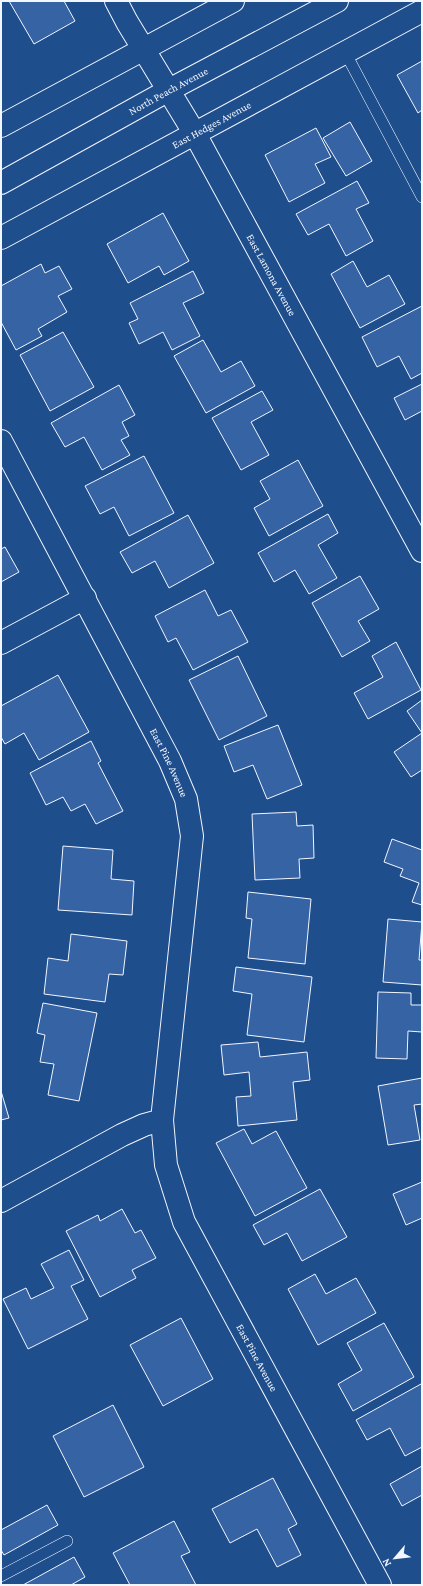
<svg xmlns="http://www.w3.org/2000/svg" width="423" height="1586" font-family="'Crimson Pro',serif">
	<rect width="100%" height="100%" fill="#1f4e8c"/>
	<!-- building -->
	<g fill="#3563a3" stroke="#f2f6ff">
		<polygon points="9,1 64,1 75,21 34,44"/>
		<polygon points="422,61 422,110 418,113 397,75"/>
		<polygon points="350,122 372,161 346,176 323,138"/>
		<polygon points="316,128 331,157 315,164 325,183 289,202 265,155"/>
		<polygon points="357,181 369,203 356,209 373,241 346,256 329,224 308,235 296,214"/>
		<polygon points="163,213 189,261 164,275 159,266 128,283 107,244"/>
		<polygon points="353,261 367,287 389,275 405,304 360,328 331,274"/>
		<polygon points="41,264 45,273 59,266 72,289 58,296 67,312 38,329 42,336 16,350 1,322 1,286"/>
		<polygon points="193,271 204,293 183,303 200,336 172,350 163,332 139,344 129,323 138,319 130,303"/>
		<polygon points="422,306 422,373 411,379 399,356 377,367 362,337"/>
		<polygon points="63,332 94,387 50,411 20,355"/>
		<polygon points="203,340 221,372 241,361 255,386 206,413 174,356"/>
		<polygon points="422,384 422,411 405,420 394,398"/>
		<polygon points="119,385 135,415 122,422 129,436 121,440 130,455 102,470 84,437 65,447 51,423"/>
		<polygon points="262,391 273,410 251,422 269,455 241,470 212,418"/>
		<polygon points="144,456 174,513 129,536 114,507 100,514 85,486"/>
		<polygon points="298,460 323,506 269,536 254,508 270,499 260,481"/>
		<polygon points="328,514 338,533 318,545 337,578 309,594 295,570 274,582 258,553"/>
		<polygon points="188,515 214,563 169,588 155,561 132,573 120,552"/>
		<polygon points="5,547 19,572 1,582 1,549"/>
		<polygon points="360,576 379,609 358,621 370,641 342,657 312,603"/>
		<polygon points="205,590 218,616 231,610 248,642 193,670 176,638 168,642 155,616"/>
		<polygon points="396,642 421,690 368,719 354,693 383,677 372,656"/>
		<polygon points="238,656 267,716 219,740 189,680"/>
		<polygon points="58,675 89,732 39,760 24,733 5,744 1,737 1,706"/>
		<polygon points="422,700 422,770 411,777 394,752 422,733 407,711"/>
		<polygon points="278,725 302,785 267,799 253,765 234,772 224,746"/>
		<polygon points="91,741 101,761 98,763 123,811 96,824 85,804 71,811 63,797 46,805 30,773"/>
		<polygon points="296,812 297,826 313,825 314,858 299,859 300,878 255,880 252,814"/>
		<polygon points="392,839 422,850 422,905 412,902 419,883 400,876 403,869 384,862"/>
		<polygon points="63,846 113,850 111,879 134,881 132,915 58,910"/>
		<polygon points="248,892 311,899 305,964 248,958 252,919 246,918"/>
		<polygon points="388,919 422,922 419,960 422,960 422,985 383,982"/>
		<polygon points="71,934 127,941 123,975 109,974 105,1002 44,994 48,958 68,961"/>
		<polygon points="236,967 312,977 304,1042 247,1035 252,994 233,991"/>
		<polygon points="378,992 411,993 411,1005 422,1005 422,1032 408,1031 407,1059 376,1058"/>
		<polygon points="43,1003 97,1013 79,1101 48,1095 54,1064 40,1062 45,1035 37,1033"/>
		<polygon points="258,1042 260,1057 307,1052 310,1080 293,1082 297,1120 238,1126 236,1097 251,1096 249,1072 224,1075 221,1045"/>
		<polygon points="422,1078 422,1104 414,1105 420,1140 388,1145 378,1086"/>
		<polygon points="1,1091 9,1118 1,1120"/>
		<polygon points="244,1129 252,1144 276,1131 307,1188 255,1216 216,1143"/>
		<polygon points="422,1182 422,1218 406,1225 393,1194"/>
		<polygon points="320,1189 347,1237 302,1261 287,1233 264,1245 253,1225"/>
		<polygon points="122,1209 135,1233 141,1230 156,1258 132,1270 136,1278 100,1297 66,1231 98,1215 100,1221"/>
		<polygon points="69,1250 84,1280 71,1286 88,1319 28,1349 3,1299 26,1288 31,1299 54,1288 41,1264"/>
		<polygon points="315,1274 326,1294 356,1278 376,1313 318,1345 288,1289"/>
		<polygon points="181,1318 213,1379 163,1406 130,1345"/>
		<polygon points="384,1323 414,1377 353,1411 338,1384 362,1370 347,1343"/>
		<polygon points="421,1384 422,1387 422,1447 405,1456 390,1428 367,1440 356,1420"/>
		<polygon points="113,1405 144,1467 84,1497 53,1436"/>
		<polygon points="422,1466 422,1495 402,1506 390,1484"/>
		<polygon points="273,1478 297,1524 288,1529 301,1555 277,1567 257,1529 230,1543 212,1509"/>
		<polygon points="47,1505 58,1525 4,1555 1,1550 1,1530"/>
		<polygon points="174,1521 190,1552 181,1556 196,1585 130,1585 113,1553"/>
		<polygon points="74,1557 85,1577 71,1585 23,1585"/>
	</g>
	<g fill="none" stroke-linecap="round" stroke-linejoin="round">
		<!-- lane casing -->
		<g stroke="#f2f6ff" stroke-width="12">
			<g id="lane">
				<polyline points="345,52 422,197"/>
				<polyline points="1,1576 67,1541"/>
			</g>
		</g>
		<!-- street casing -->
		<g stroke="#f2f6ff" stroke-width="24">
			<g id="street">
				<path id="s1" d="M116 1 127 22 195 134 422 551"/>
				<path id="s2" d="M1 238 422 11"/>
				<path id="s3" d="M1 441 170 761 186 799 192 836 162 1120 144 1125 122 1135 1 1201"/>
				<polyline points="1,643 85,598"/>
				<path id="s4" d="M162 1120 166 1165 184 1222 380 1585"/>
			</g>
		</g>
		<!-- primary casing -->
		<g stroke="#f2f6ff" stroke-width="24">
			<g id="primary">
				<polyline points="1,126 233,1"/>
				<path id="s5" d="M1 183 169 90 337 1"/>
			</g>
		</g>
		<!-- lane -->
		<use href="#lane" stroke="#1f4e8c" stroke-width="11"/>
		<!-- street -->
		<use href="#street" stroke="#1f4e8c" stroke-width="22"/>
		<!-- primary -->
		<use href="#primary" stroke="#1f4e8c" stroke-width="22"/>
	</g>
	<g text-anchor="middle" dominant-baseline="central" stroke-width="3" stroke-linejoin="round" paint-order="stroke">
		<!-- street labels -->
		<g font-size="11" fill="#f2f6ff" stroke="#1f4e8c">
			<text stroke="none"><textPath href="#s5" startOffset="191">North Peach Avenue</textPath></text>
			<text stroke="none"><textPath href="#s2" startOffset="239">East Hedges Avenue</textPath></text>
			<text stroke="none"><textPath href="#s1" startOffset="315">East Lamona Avenue</textPath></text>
			<text stroke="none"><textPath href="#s3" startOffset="363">East Pine Avenue</textPath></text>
			<text stroke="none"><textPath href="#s4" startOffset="259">East Pine Avenue</textPath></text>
		</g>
	</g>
	<!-- border -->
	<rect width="423" height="1586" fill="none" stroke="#f2f6ff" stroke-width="4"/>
	<!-- north arrow -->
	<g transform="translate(395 1558) rotate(242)" stroke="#1f4e8c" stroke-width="3" paint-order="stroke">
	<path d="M0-3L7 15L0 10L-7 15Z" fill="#f2f6ff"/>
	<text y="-6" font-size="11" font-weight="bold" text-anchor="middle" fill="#f2f6ff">N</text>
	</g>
</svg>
